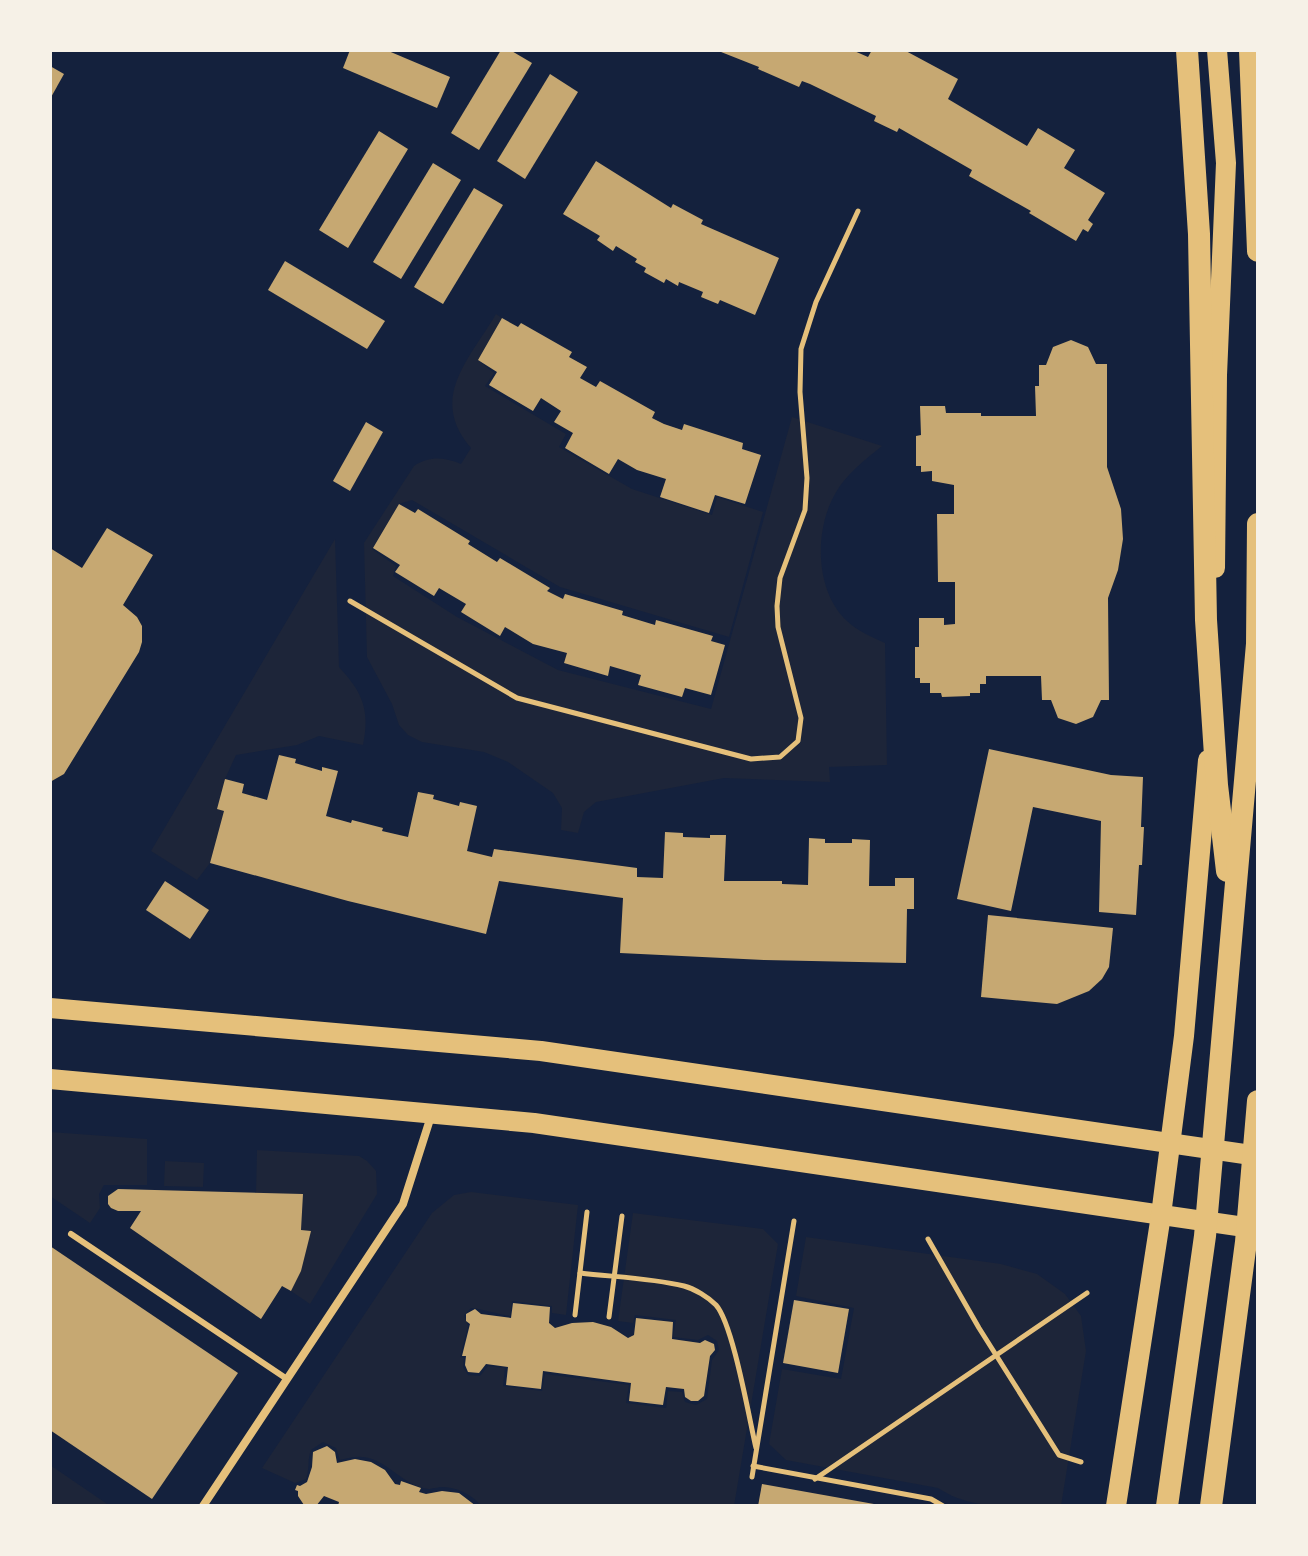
<svg xmlns="http://www.w3.org/2000/svg" width="1308" height="1556" font-family="Overpass,sans-serif">
	<rect width="100%" height="100%" fill="#14213d"/>
	<!-- green -->
	<g fill="#1d2539">
		<path d="M496 314 502 318 478 360 494 373 485 386 566 434 559 447 632 489 712 515 717 497 763 512 729 637 560 587 412 500 399 504 372 549 396 566 393 576 457 617 558 670 711 709 792 417 882 446C865 460 846 474 835 494 814 531 815 591 847 621 857 631 872 637 885 643L887 765 829 767 830 782 724 778 596 802 584 812 578 833 561 830 562 808 553 793 508 762 484 752 422 742 408 735 399 725 392 704 367 657 364 543 414 466C430 456 443 457 461 464L471 448C428 398 469 360 496 314Z"/>
		<path d="M335 539 339 667C363 693 370 710 363 745L319 736 297 745 236 755 225 779 217 808 224 811 210 863 197 880 151 851Z"/>
		<polygon points="50,1132 147,1139 147,1185 104,1185 99,1194 100,1208 90,1223 50,1196"/>
		<polygon points="257,1150 359,1156 367,1161 376,1171 377,1194 310,1304 291,1291 301,1271 310,1232 301,1230 303,1194 256,1193"/>
		<polygon points="165,1161 204,1163 203,1187 164,1186"/>
		<path d="M471 1192 578 1205 566 1315 552 1313V1306L512 1301 510 1316C496 1314 484 1309 471 1308L464 1315 468 1326 460 1357 464 1358 463 1367 468 1375 480 1376 488 1366 505 1368 503 1386 542 1391 545 1374 629 1385 626 1403 666 1408 668 1391 682 1392 685 1402 696 1405 707 1399 712 1360 719 1350 717 1341 708 1335 698 1340 673 1337 676 1320 635 1315 633 1323 618 1321 633 1213 763 1229 778 1244 734 1506H481C472 1494 456 1487 441 1487 440 1487 430 1489 429 1489 405 1486 392 1466 372 1459 361 1455 351 1457 340 1460L336 1448 323 1442 311 1450C307 1460 310 1468 306 1479L295 1483 262 1468 432 1213 454 1195Z"/>
		<path d="M806 1237 1001 1264 1037 1274 1065 1294 1081 1316 1086 1351 1061 1506C1019 1506 974 1512 938 1488L786 1460 769 1444 782 1369 841 1379 854 1308 796 1296Z"/>
		<polygon points="50,1465 110,1506 50,1506"/>
	</g>
	<!-- building -->
	<g fill="#c6a872">
		<polygon points="350,50 386,50 450,77 437,108 343,68"/>
		<polygon points="501,50 510,50 532,63 479,150 451,133"/>
		<polygon points="716,50 852,50 868,57 872,50 904,50 958,79 948,99 1027,146 1038,128 1075,150 1064,168 1105,193 1088,220 1093,224 1088,232 1083,229 1076,241 1029,213 1031,211 969,176 972,170 899,128 897,132 874,121 876,116 810,84 802,81 799,87 758,69 759,67"/>
		<polygon points="50,66 64,74 50,99"/>
		<polygon points="550,74 578,92 525,179 497,161"/>
		<polygon points="379,131 408,149 348,248 319,230"/>
		<polygon points="596,161 671,208 673,204 703,220 701,224 779,258 755,315 720,300 718,304 701,297 703,292 679,282 678,286 666,279 664,283 644,272 646,268 635,262 637,259 616,246 613,251 597,240 600,236 563,214"/>
		<polygon points="433,163 461,180 401,279 373,262"/>
		<polygon points="474,188 503,205 443,304 414,287"/>
		<polygon points="285,261 385,321 367,349 268,290"/>
		<polygon points="502,318 518,327 521,323 572,352 569,357 587,367 580,378 596,387 600,381 655,412 652,418 664,424 682,430 684,424 743,443 742,449 761,455 745,504 715,495 709,513 660,497 666,479 637,470 618,459 609,474 565,448 573,433 554,422 561,411 541,398 533,411 489,385 497,372 478,360"/>
		<polygon points="1071,340 1088,347 1096,364 1107,364 1107,467 1121,509 1123,539 1118,570 1108,598 1109,700 1101,700 1093,717 1076,724 1058,718 1051,700 1042,700 1041,676 986,676 986,684 980,684 980,693 970,693 970,696 942,697 941,693 930,693 930,683 920,683 920,678 915,678 915,647 919,647 919,618 944,618 944,625 955,624 955,582 938,582 937,514 954,514 954,485 932,481 932,471 921,472 921,466 916,466 916,436 921,435 920,406 945,406 946,413 981,413 981,416 1036,416 1035,386 1039,386 1039,365 1046,365 1053,347"/>
		<polygon points="366,422 383,432 350,491 333,481"/>
		<polygon points="399,504 415,513 418,509 470,541 468,544 497,562 500,558 550,588 547,591 563,599 565,594 623,611 622,615 655,625 656,620 713,636 711,641 725,645 711,695 685,688 682,697 638,685 641,675 610,666 608,676 564,663 567,653 533,644 505,627 500,636 461,612 466,604 439,588 434,596 395,572 400,565 373,548"/>
		<polygon points="107,528 153,555 123,605 137,617 142,626 142,642 139,652 64,774 50,782 50,548 82,568"/>
		<polygon points="989,749 1111,775 1143,777 1141,827 1144,827 1142,865 1139,865 1136,915 1099,912 1101,821 1033,807 1011,911 957,899"/>
		<polygon points="279,755 296,759 295,763 322,771 322,767 338,771 326,816 351,823 352,820 383,828 382,831 408,837 418,792 434,795 433,799 459,806 460,802 477,806 467,851 492,857 494,849 637,868 637,877 663,878 665,832 683,833 683,837 710,838 710,835 726,835 724,881 782,881 782,884 808,885 809,838 825,839 825,843 852,843 852,839 870,840 869,886 895,886 895,878 914,878 914,909 907,909 906,963 764,960 620,953 623,898 499,881 486,934 348,901 210,863 224,811 217,809 225,779 244,784 242,793 267,800"/>
		<polygon points="165,881 209,910 190,939 146,910"/>
		<polygon points="988,915 1113,928 1109,967 1102,979 1089,991 1057,1004 981,997"/>
		<polygon points="118,1189 303,1194 301,1230 311,1231 301,1271 291,1291 282,1286 261,1319 130,1228 141,1211 118,1211 111,1208 108,1204 108,1196"/>
		<polygon points="50,1246 238,1373 152,1499 50,1430"/>
		<polygon points="794,1300 849,1309 838,1373 783,1363"/>
		<polygon points="513,1303 550,1307 549,1323 555,1328 572,1323 593,1322 611,1327 628,1338 634,1335 636,1318 673,1322 672,1339 700,1343 705,1340 714,1344 715,1350 710,1356 704,1396 698,1401 691,1401 685,1397 684,1389 666,1387 663,1405 629,1401 631,1383 543,1371 541,1389 506,1385 508,1367 486,1364 479,1373 468,1372 465,1365 466,1356 462,1356 470,1324 466,1321 466,1314 475,1309 481,1314 511,1318"/>
		<polygon points="327,1446 335,1452 337,1463 355,1459 371,1462 385,1470 395,1484 400,1485 401,1481 421,1488 419,1492 426,1494 442,1491 459,1493 476,1506 338,1506 339,1502 324,1496 316,1506 304,1505 298,1496 298,1491 295,1490 297,1485 300,1486 307,1482 312,1467 313,1452"/>
		<polygon points="762,1484 874,1504 874,1506 758,1506"/>
	</g>
	<g fill="none" stroke-linecap="round" stroke-linejoin="round">
		<!-- path -->
		<g stroke="#e5c07b" stroke-width="5">
			<polyline points="350,601 517,698 751,759 780,757 798,741 801,718 778,627 777,606 780,578 805,510 807,478 800,392 801,349 816,302 858,211"/>
			<polyline points="928,1239 979,1328 1059,1455 1081,1462"/>
			<path d="M580 1273C614 1277 651 1278 684 1286 695 1289 708 1297 716 1305 733 1324 749 1418 756 1448"/>
			<polyline points="575,1315 587,1212"/>
			<polyline points="609,1317 622,1216"/>
			<polyline points="753,1466 931,1499 943,1506"/>
			<polyline points="752,1477 794,1221"/>
			<polyline points="815,1479 1087,1293"/>
		</g>
		<!-- service -->
		<polyline stroke="#e5c07b" stroke-width="6" points="71,1234 287,1379"/>
		<!-- minor -->
		<polyline stroke="#e5c07b" stroke-width="8" points="203,1506 403,1204 432,1113"/>
		<!-- primary -->
		<g stroke="#e5c07b" stroke-width="20">
			<polyline points="1215,568 1217,375 1226,163 1217,50"/>
			<polyline points="50,1008 541,1051 1258,1156"/>
			<polyline points="50,1079 534,1123 1258,1229"/>
			<polyline points="1116,1506 1161,1215 1184,1036 1208,760"/>
		</g>
		<!-- trunk -->
		<g stroke="#e5c07b" stroke-width="22">
			<polyline points="1187,50 1199,234 1206,620 1217,785 1227,871"/>
			<polyline points="1250,50 1258,251"/>
			<polyline points="1167,1506 1205,1236 1257,644 1258,524"/>
			<polyline points="1211,1506 1246,1242 1258,1101"/>
		</g>
	</g>
	<!-- border -->
	<rect width="1308" height="1556" fill="none" stroke="#f6f1e7" stroke-width="104"/>
</svg>
